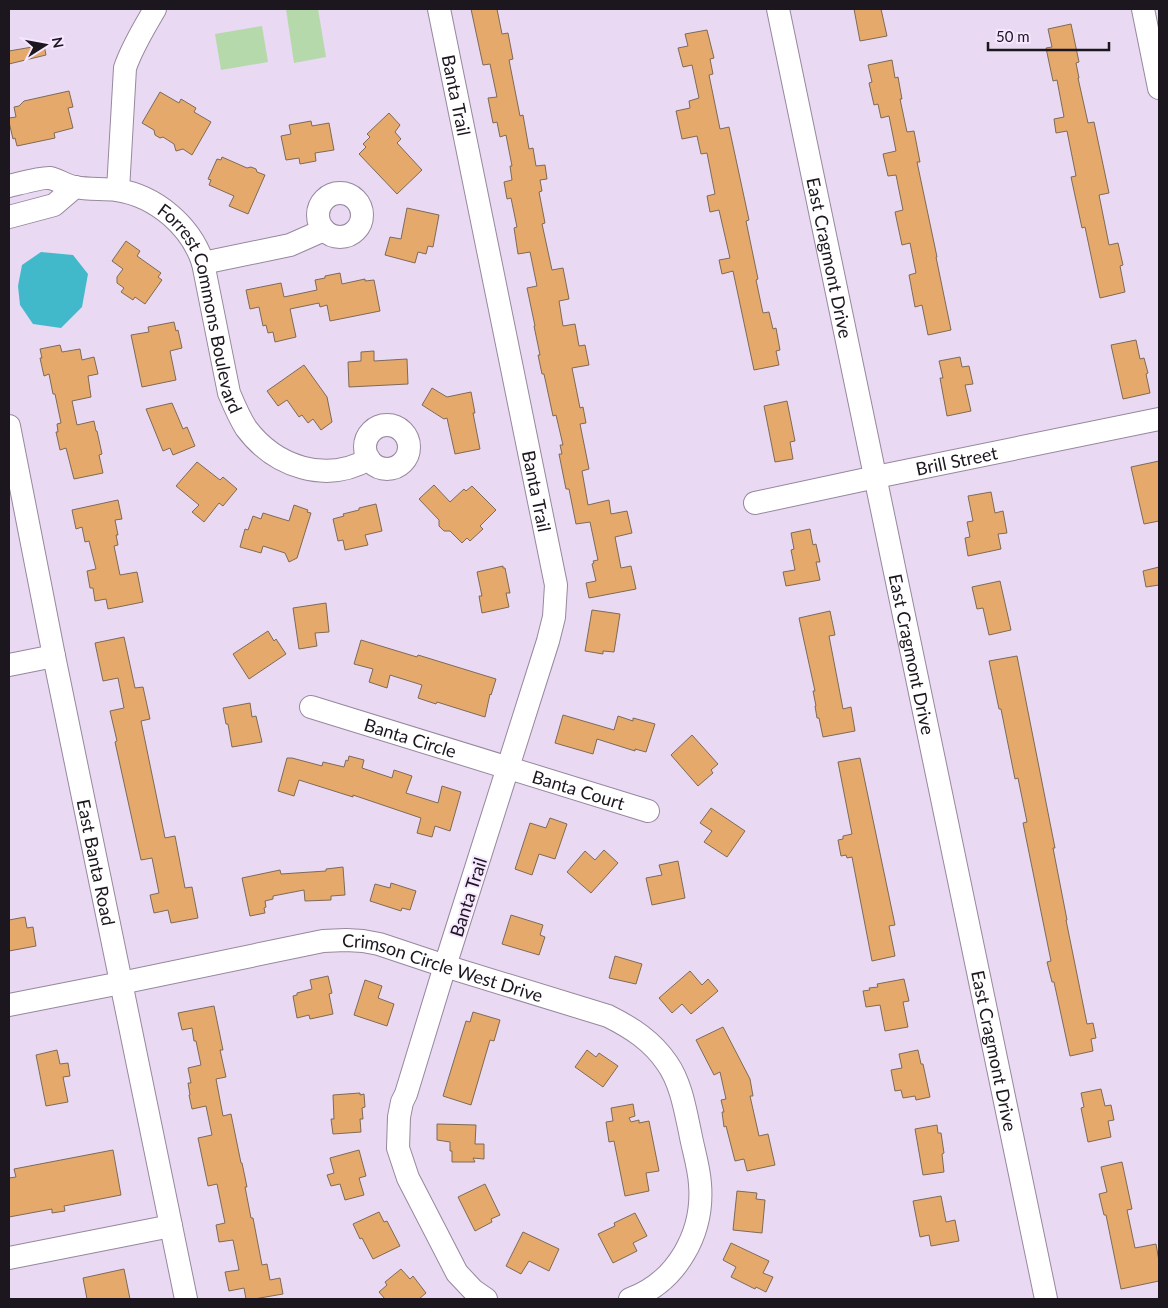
<svg xmlns="http://www.w3.org/2000/svg" width="1168" height="1308" font-family="Lato,sans-serif">
	<rect width="100%" height="100%" fill="#e9d9f2"/>
	<!-- green -->
	<g fill="#b5d9ab">
		<polygon points="286,9 318,9 326,57 294,63"/>
		<polygon points="262,26 268,62 221,70 215,34"/>
	</g>
	<!-- water -->
	<polygon fill="#42b9ca" points="41,252 73,255 88,274 82,307 61,328 33,324 20,305 18,286 22,265"/>
	<!-- building -->
	<g fill="#e6a96c" stroke="#7e6a57">
		<polygon points="471,9 497,9 502,34 508,33 513,59 509,60 520,116 523,115 529,149 533,148 536,166 545,165 547,179 540,180 542,191 539,192 545,223 542,224 552,270 563,268 569,299 559,301 563,326 575,324 579,346 585,345 589,365 572,368 580,408 583,407 586,423 580,424 589,469 582,471 588,505 609,500 611,514 627,511 632,533 615,537 621,568 631,566 636,589 589,598 586,583 596,581 592,564 594,563 593,561 598,560 590,522 576,524 569,489 566,489 559,454 562,454 560,445 563,445 556,415 553,416 544,374 542,374 538,355 540,355 534,326 535,326 527,288 537,286 530,252 518,254 514,228 517,227 511,198 507,199 504,182 512,180 510,166 512,166 506,135 500,137 497,122 493,123 488,98 497,97 490,64 483,65"/>
		<polygon points="854,9 881,9 887,36 860,41"/>
		<polygon points="1071,24 1079,62 1076,63 1079,78 1078,78 1088,123 1094,122 1109,193 1099,195 1109,245 1118,243 1123,265 1120,266 1125,292 1100,298 1085,227 1082,228 1071,177 1076,176 1067,131 1056,133 1054,119 1064,117 1057,80 1053,81 1046,48 1052,47 1048,29"/>
		<polygon points="707,30 714,58 710,59 713,74 709,75 720,129 729,127 749,220 746,221 758,279 756,280 763,313 769,312 773,329 776,328 780,350 776,351 779,365 754,370 733,271 722,274 719,260 730,258 719,210 710,212 707,196 715,194 707,153 701,154 697,136 682,139 676,111 690,108 689,101 699,98 692,65 683,67 678,48 688,46 685,34"/>
		<polygon points="44,45 46,55 9,64 9,51"/>
		<polygon points="892,60 895,78 898,77 902,99 900,99 907,132 914,131 920,162 917,162 937,257 936,257 951,330 928,335 922,305 915,307 909,275 916,273 910,243 902,245 895,212 903,210 896,175 888,176 883,154 896,151 889,116 881,118 878,104 874,105 869,83 872,82 868,65"/>
		<polygon points="69,91 73,107 68,108 73,128 54,133 55,138 17,146 15,138 13,139 9,122 9,118 16,117 14,107 19,106 24,101"/>
		<polygon points="160,92 179,103 181,99 196,108 194,112 211,122 192,155 183,149 176,151 174,144 163,137 160,138 155,135 154,130 142,123"/>
		<polygon points="389,113 400,125 395,132 401,139 397,143 422,170 397,194 359,154 366,147 363,144 370,137 367,134"/>
		<polygon points="311,121 312,126 329,123 334,150 315,153 316,161 300,164 299,158 286,160 281,136 291,134 289,125"/>
		<polygon points="222,157 247,168 251,167 256,169 257,172 265,175 248,214 229,206 234,196 209,185 211,180 208,179 217,159 221,160"/>
		<polygon points="407,208 439,215 433,247 428,246 426,254 418,252 415,263 385,255 390,237 401,239"/>
		<polygon points="126,241 140,251 137,256 161,273 158,277 162,280 145,304 135,297 133,300 121,292 124,288 117,283 117,277 123,269 112,261"/>
		<polygon points="340,273 342,284 365,279 365,281 374,280 380,311 330,321 327,305 320,307 319,303 290,309 296,337 275,342 273,332 268,333 266,325 263,326 259,307 250,309 246,290 281,283 284,297 317,290 315,280 325,278 325,276"/>
		<polygon points="174,322 176,331 178,330 182,348 170,351 176,380 142,387 131,335 149,332 148,327"/>
		<polygon points="1136,340 1140,359 1144,358 1148,373 1146,374 1150,393 1123,399 1111,345"/>
		<polygon points="60,345 62,352 80,349 82,360 94,357 98,374 88,376 91,397 72,401 77,425 94,421 96,431 97,431 102,454 99,455 103,473 74,479 66,448 60,450 56,432 58,432 57,424 61,423 55,394 53,394 49,374 44,376 40,358 42,358 40,349"/>
		<polygon points="374,351 374,361 407,359 408,384 349,387 348,362 361,361 361,352"/>
		<polygon points="960,357 962,367 969,366 973,384 965,385 971,411 947,416 940,378 943,378 939,361"/>
		<polygon points="304,365 327,397 332,422 321,430 313,419 308,423 302,415 299,417 287,400 278,406 267,391"/>
		<polygon points="432,388 447,397 471,392 475,413 473,413 480,449 455,454 447,418 444,419 422,405"/>
		<polygon points="787,401 795,441 790,442 793,459 775,462 764,406"/>
		<polygon points="172,403 183,429 187,427 195,446 173,455 170,448 163,451 146,409"/>
		<polygon points="1159,461 1159,521 1144,524 1131,467"/>
		<polygon points="197,462 220,480 223,477 237,489 223,506 219,503 204,522 192,512 199,505 176,486"/>
		<polygon points="434,485 450,502 464,489 466,491 472,486 496,510 480,526 483,529 470,541 467,538 462,543 450,531 444,531 439,526 439,520 419,499"/>
		<polygon points="991,492 995,513 1003,511 1007,533 998,534 1001,549 968,556 965,538 970,537 967,522 973,521 968,496"/>
		<polygon points="118,500 122,519 115,520 118,535 116,535 118,545 114,546 120,575 137,572 143,602 108,609 106,599 95,601 93,588 90,588 87,571 96,569 89,541 85,542 82,527 76,529 72,510"/>
		<polygon points="376,504 382,531 365,535 368,545 345,550 343,540 338,541 333,519 344,516 343,514 359,510 359,508"/>
		<polygon points="294,505 308,510 307,512 311,513 297,558 289,562 285,553 263,546 261,553 240,547 245,529 248,530 253,516 261,519 263,513 289,521"/>
		<polygon points="810,529 813,545 816,544 820,562 816,562 820,580 786,586 783,572 795,570 791,550 794,549 791,533"/>
		<polygon points="503,566 503,568 505,568 510,593 506,593 509,607 482,613 479,596 482,596 477,572"/>
		<polygon points="1159,567 1159,585 1146,587 1143,571"/>
		<polygon points="1000,581 1011,630 989,635 983,608 977,609 972,587"/>
		<polygon points="326,603 329,632 315,633 317,646 299,649 293,608"/>
		<polygon points="592,610 620,614 614,652 603,651 603,654 585,651"/>
		<polygon points="830,611 835,635 829,636 843,709 851,707 855,731 823,737 819,718 817,718 815,706 816,706 813,691 815,691 799,618"/>
		<polygon points="268,631 274,641 276,639 286,654 249,679 233,654"/>
		<polygon points="124,637 135,688 143,687 150,719 141,721 165,838 175,836 185,888 192,887 198,918 171,923 168,910 154,913 150,895 159,893 152,858 141,860 115,742 117,741 110,711 124,708 118,678 103,681 95,643"/>
		<polygon points="361,640 417,657 418,655 496,679 491,695 490,694 485,717 437,702 436,704 418,698 422,685 390,675 387,688 369,682 373,669 354,664"/>
		<polygon points="1017,656 1055,848 1053,848 1067,920 1066,920 1087,1024 1093,1023 1096,1038 1091,1039 1093,1051 1070,1056 1054,982 1052,982 1047,962 1051,961 1023,823 1027,822 1018,778 1015,779 1001,709 999,709 989,661"/>
		<polygon points="250,703 252,717 256,716 262,742 232,747 228,724 226,724 223,708"/>
		<polygon points="563,715 614,730 618,716 633,721 633,718 655,724 646,752 635,749 635,751 597,739 593,754 555,743"/>
		<polygon points="692,735 718,764 711,770 713,773 698,786 671,755"/>
		<polygon points="349,756 364,760 362,768 392,778 394,770 412,776 406,793 438,803 442,786 461,792 450,831 435,826 432,837 417,833 421,818 353,795 353,797 299,780 294,796 278,791 287,758 292,758 322,766 323,762 344,767 346,760 348,761"/>
		<polygon points="860,758 895,925 889,926 895,956 872,961 852,857 847,858 846,855 841,856 838,840 843,839 843,836 852,834 838,762"/>
		<polygon points="711,808 745,831 727,857 704,842 712,831 700,823"/>
		<polygon points="550,818 567,824 555,859 539,854 532,875 515,869 530,823 546,828"/>
		<polygon points="604,850 618,863 591,893 567,872 585,851 595,860"/>
		<polygon points="678,861 685,898 652,905 646,878 662,875 659,865"/>
		<polygon points="343,867 345,895 331,896 331,900 305,901 304,890 273,896 273,899 265,901 266,907 264,908 265,913 250,916 242,878 280,870 281,874 326,871 326,869"/>
		<polygon points="391,883 416,891 410,910 402,908 401,911 370,901 375,884 390,888"/>
		<polygon points="511,915 543,925 540,935 545,937 539,955 502,944"/>
		<polygon points="25,917 27,928 33,927 36,946 9,951 9,920"/>
		<polygon points="615,956 642,964 636,984 609,978"/>
		<polygon points="690,971 702,985 708,979 718,991 691,1014 682,1004 672,1013 659,998"/>
		<polygon points="328,976 332,993 329,994 333,1014 310,1019 309,1015 297,1018 293,996 297,995 297,993 312,989 310,980"/>
		<polygon points="904,979 909,1001 903,1002 908,1027 885,1031 880,1005 866,1007 863,991 870,990 869,988 878,987 877,984"/>
		<polygon points="365,980 382,986 378,998 394,1004 387,1026 354,1015"/>
		<polygon points="214,1006 223,1050 220,1050 226,1077 216,1079 223,1116 231,1114 241,1163 242,1163 247,1187 245,1187 251,1218 253,1218 262,1265 267,1264 270,1280 280,1278 283,1294 254,1299 246,1299 244,1288 229,1291 225,1272 239,1270 233,1240 219,1242 216,1225 225,1223 217,1184 208,1186 198,1138 212,1135 206,1106 192,1109 189,1095 190,1095 188,1083 191,1083 188,1068 201,1065 196,1041 194,1041 192,1028 182,1030 178,1013"/>
		<polygon points="473,1012 500,1020 494,1041 490,1040 471,1105 443,1096 466,1021 470,1022"/>
		<polygon points="723,1027 750,1079 753,1096 750,1096 759,1136 768,1134 775,1165 747,1171 744,1159 735,1161 726,1126 724,1127 722,1112 724,1112 721,1100 726,1099 720,1072 714,1075 696,1040"/>
		<polygon points="57,1050 60,1064 68,1063 70,1076 63,1077 68,1102 46,1106 36,1055"/>
		<polygon points="587,1050 596,1057 599,1053 618,1066 603,1087 575,1067"/>
		<polygon points="918,1050 921,1064 923,1064 930,1097 916,1100 915,1096 903,1098 901,1090 895,1091 891,1070 902,1068 899,1054"/>
		<polygon points="1101,1089 1105,1106 1111,1105 1114,1120 1108,1121 1111,1137 1088,1142 1081,1108 1084,1107 1081,1093"/>
		<polygon points="360,1093 360,1095 364,1094 365,1107 362,1108 363,1119 360,1119 361,1132 333,1134 331,1119 334,1119 333,1095"/>
		<polygon points="633,1104 635,1116 629,1118 631,1122 639,1120 639,1123 649,1121 659,1171 646,1173 649,1191 625,1196 614,1141 609,1142 606,1122 613,1121 611,1108"/>
		<polygon points="437,1124 476,1125 475,1144 484,1144 484,1159 473,1158 475,1162 452,1162 452,1151 450,1151 450,1142 437,1140"/>
		<polygon points="937,1125 938,1133 941,1133 944,1153 942,1154 944,1172 923,1175 915,1129"/>
		<polygon points="113,1150 121,1195 64,1206 65,1211 52,1213 52,1209 9,1217 9,1178 16,1177 14,1169"/>
		<polygon points="359,1150 366,1176 359,1178 364,1195 345,1200 340,1184 331,1186 327,1175 334,1173 330,1158"/>
		<polygon points="1122,1162 1132,1209 1127,1210 1135,1248 1156,1244 1159,1261 1159,1281 1121,1289 1106,1215 1104,1215 1099,1194 1107,1192 1101,1167"/>
		<polygon points="485,1184 500,1215 491,1219 492,1222 475,1231 458,1197"/>
		<polygon points="737,1191 757,1193 756,1199 765,1200 762,1233 733,1230"/>
		<polygon points="941,1196 946,1222 955,1220 959,1241 931,1246 929,1235 920,1237 913,1201"/>
		<polygon points="379,1212 384,1222 387,1221 400,1246 373,1259 362,1238 360,1239 353,1224"/>
		<polygon points="635,1213 647,1236 633,1243 637,1251 613,1263 598,1234 615,1226 614,1223"/>
		<polygon points="523,1232 559,1249 549,1271 529,1261 521,1274 506,1266"/>
		<polygon points="731,1243 769,1261 763,1273 773,1277 766,1292 756,1287 755,1289 731,1277 736,1267 723,1260"/>
		<polygon points="124,1269 130,1299 87,1299 83,1278"/>
		<polygon points="401,1269 410,1279 413,1276 426,1293 419,1299 385,1299 379,1292 387,1285 385,1282"/>
	</g>
	<g fill="none" stroke-linecap="round" stroke-linejoin="round">
		<!-- minor casing -->
		<g stroke="#96889f" stroke-width="24">
			<g id="minor">
				<path id="s1" d="M439 9 556 585 554 617 548 641 445 966 406 1094 402 1102 399 1117 398 1148 408 1178 457 1273 473 1290 486 1299"/>
				<path id="s2" d="M778 9 1046 1299"/>
				<polyline points="1143,9 1159,88"/>
				<path id="s3" d="M9 186C18 184 42 177 50 178 59 180 67 186 75 187 89 190 103 188 117 190 156 196 191 226 203 263L229 393C234 405 239 417 246 428 275 467 326 484 369 459"/>
				<path d="M118 190 125 68C132 47 144 28 155 9"/>
				<circle cx="340" cy="215" r="22"/>
				<polyline points="9,217 54,205 75,187"/>
				<polyline points="203,263 290,245 324,230"/>
				<circle cx="387" cy="447" r="22"/>
				<path id="s4" d="M9 426 54 656 186 1299"/>
				<path id="s5" d="M755 503 876 477 1159 419"/>
				<polyline points="9,665 54,656"/>
				<path id="s6" d="M311 707 648 811"/>
				<path id="s7" d="M9 1005 121 983 323 941 346 940 363 941 379 944 445 966 608 1016C632 1028 652 1041 667 1063 681 1083 685 1109 690 1132 693 1149 699 1167 700 1184 704 1233 677 1282 630 1299"/>
				<polyline points="9,1258 171,1226"/>
			</g>
		</g>
		<!-- minor -->
		<use href="#minor" stroke="#fff" stroke-width="22"/>
	</g>
	<g text-anchor="middle" dominant-baseline="central" stroke-width="4" stroke-linejoin="round" paint-order="stroke">
		<!-- street labels -->
		<g font-size="18" fill="#1c161f" stroke="#f6e6ff">
			<text stroke="none"><textPath href="#s1" startOffset="88">Banta Trail</textPath></text>
			<text stroke="none"><textPath href="#s2" startOffset="254">East Cragmont Drive</textPath></text>
			<text stroke="none"><textPath href="#s3" startOffset="270">Forrest Commons Boulevard</textPath></text>
			<text stroke="none"><textPath href="#s5" startOffset="206">Brill Street</textPath></text>
			<text stroke="none"><textPath href="#s1" startOffset="492">Banta Trail</textPath></text>
			<text stroke="none"><textPath href="#s2" startOffset="659">East Cragmont Drive</textPath></text>
			<text stroke="none"><textPath href="#s6" startOffset="104">Banta Circle</textPath></text>
			<text stroke="none"><textPath href="#s6" startOffset="280">Banta Court</textPath></text>
			<text stroke="none"><textPath href="#s4" startOffset="445">East Banta Road</textPath></text>
			<text transform="translate(468 897) rotate(-72)">Banta Trail</text>
			<text stroke="none"><textPath href="#s7" startOffset="444">Crimson Circle West Drive</textPath></text>
			<text stroke="none"><textPath href="#s2" startOffset="1064">East Cragmont Drive</textPath></text>
		</g>
	</g>
	<!-- border -->
	<rect width="1168" height="1308" fill="none" stroke="#1c161f" stroke-width="20"/>
	<!-- north arrow -->
	<g transform="translate(45 45) rotate(79)" stroke="#f6e6ff" stroke-width="4" paint-order="stroke">
	<path d="M0-4L9 19L0 12L-9 19Z" fill="#1c161f"/>
	<text y="-8" font-size="14" font-weight="bold" text-anchor="middle" fill="#1c161f">N</text>
	</g>
	<!-- scale -->
	<path d="M988 42v8h121v-8" fill="none" stroke="#1c161f" stroke-width="2.5"/>
	<text x="996" y="42" font-size="15" fill="#1c161f" stroke="#f6e6ff" stroke-width="4" paint-order="stroke">50 m</text>
</svg>
